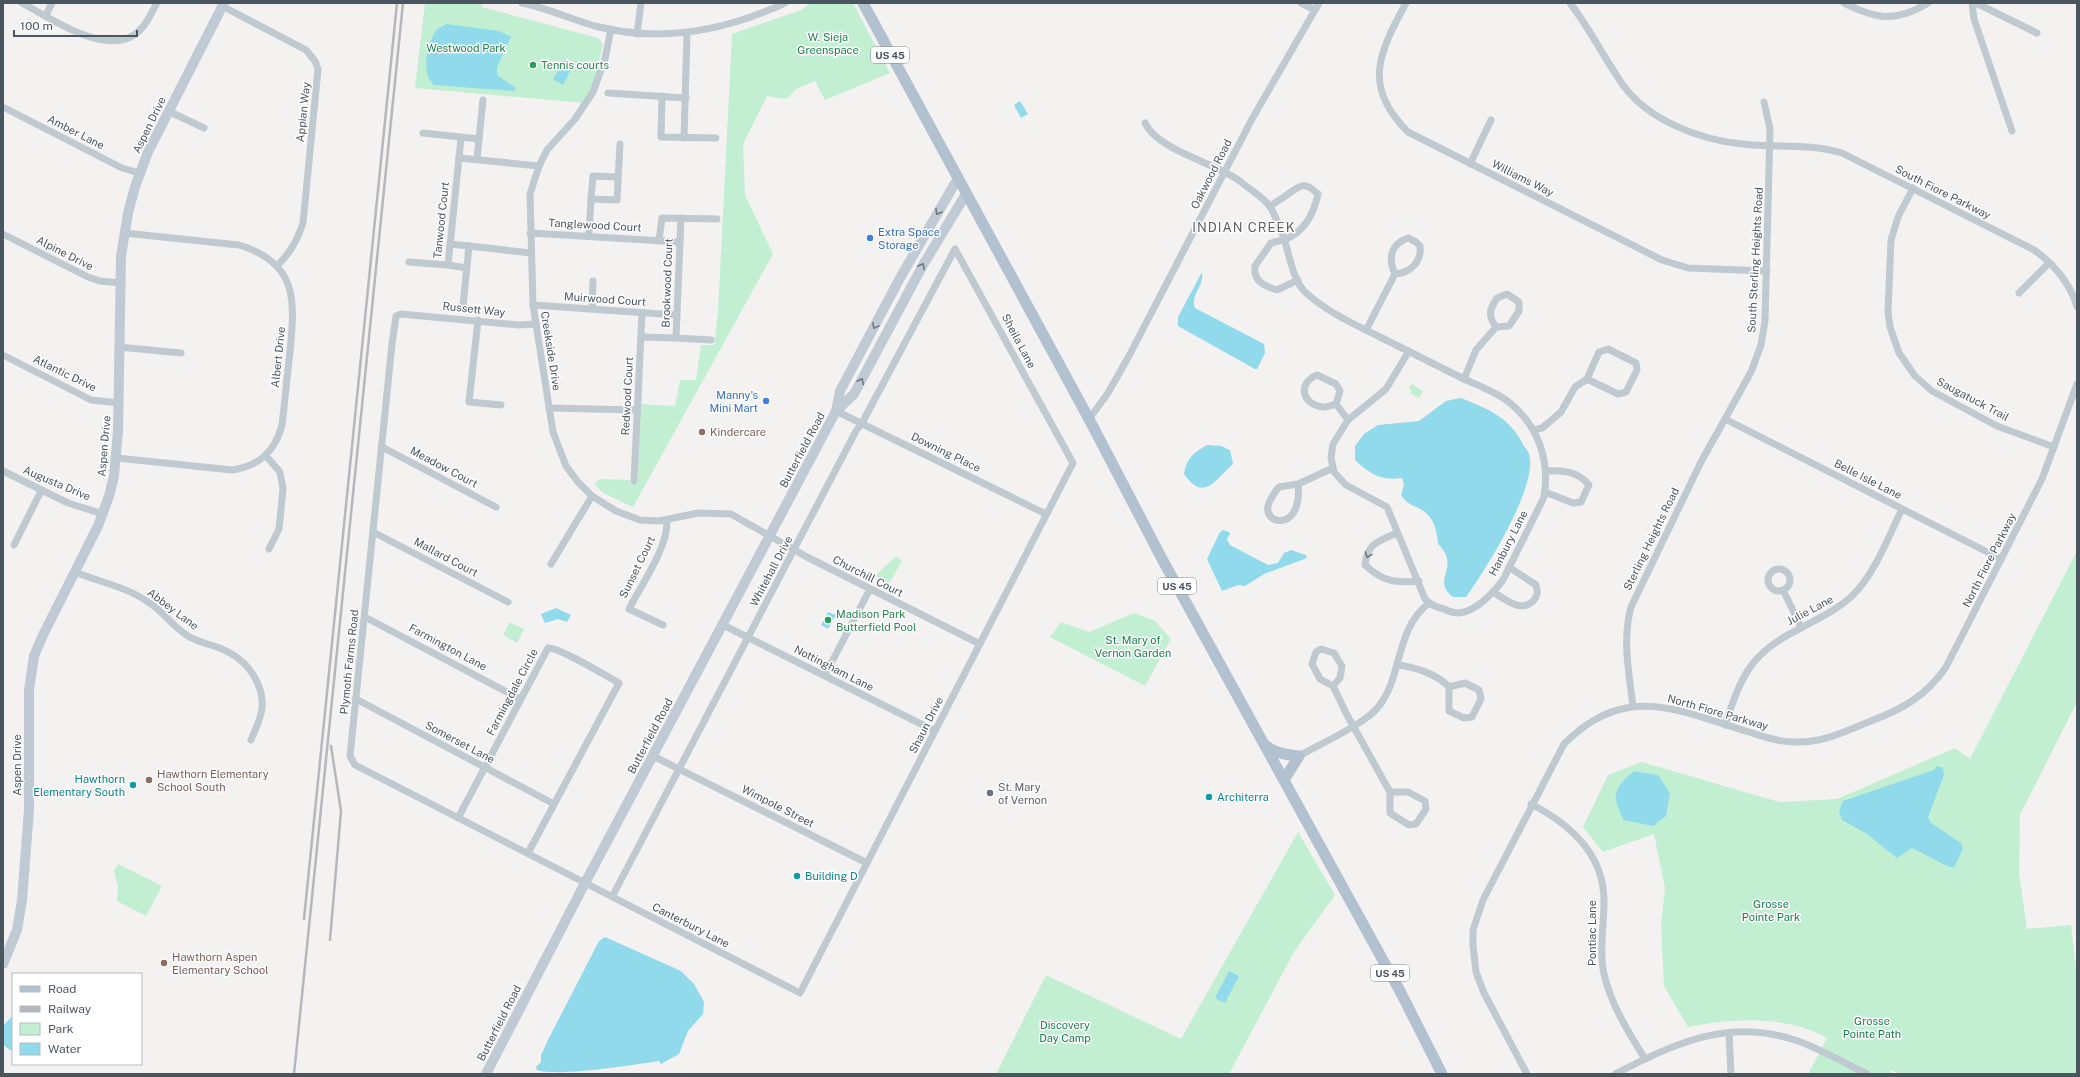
<svg xmlns="http://www.w3.org/2000/svg" width="2080" height="1077" font-family="'Public Sans',sans-serif">
	<rect width="100%" height="100%" fill="#f4f1f1"/>
	<!-- green -->
	<g fill="#c2efd2">
		<polygon points="425,3 482,3 482,7 598,38 603,44 592,93 584,103 415,88"/>
		<polygon points="811,3 853,3 890,73 825,100 815,81 796,89 787,99 767,96 743,144 745,195 773,254 633,507 603,493 595,485 599,479 630,480 630,484 638,484 640,404 675,406 680,380 696,380 701,345 714,345 718,313 732,34 801,10"/>
		<polygon points="1412,384 1423,391 1419,398 1410,393 1412,391 1409,388"/>
		<path d="M2077 551V702L2020 815 2019 873 2027 929 2071 925 2077 977V1074H1899L1892 1070 1889 1074H1808L1827 1038C1786 1015 1732 1018 1688 1027L1664 986 1661 924 1665 888 1654 834 1603 852 1583 827 1608 775 1642 762 1779 802 1837 799 1955 748 1970 759Z"/>
		<polygon points="896,556 902,561 889,584 875,576"/>
		<polygon points="1134,613 1155,621 1171,639 1145,686 1050,637 1061,622 1089,632"/>
		<polygon points="510,622 524,629 517,643 503,635"/>
		<polygon points="1298,832 1335,895 1294,952 1229,1074 996,1074 1046,975 1181,1039"/>
		<polygon points="118,864 162,886 146,916 117,901 118,887 114,871"/>
	</g>
	<!-- water -->
	<g fill="#90daeb">
		<path d="M446 24 499 31 511 37 497 67V75L516 88 514 91 434 85C421 74 426 44 436 31 438 28 443 26 446 24Z"/>
		<polygon points="565,59 574,64 563,85 553,79"/>
		<polygon points="1020,101 1028,114 1021,118 1014,105"/>
		<path d="M1202 272C1205 285 1190 295 1195 308L1264 344 1265 353 1257 369H1255L1178 326V317Z"/>
		<path d="M1461 398C1488 409 1508 416 1523 444 1524 447 1528 450 1529 454 1539 485 1485 571 1466 597H1453C1430 580 1462 567 1438 544 1437 531 1434 517 1422 510 1412 504 1409 506 1401 495L1404 485 1402 478C1381 481 1370 474 1355 460V446L1364 434 1378 425 1419 421 1446 401Z"/>
		<path d="M1207 445 1221 446 1230 450 1233 464C1214 481 1204 502 1184 474 1186 459 1194 452 1207 445Z"/>
		<polygon points="1223,530 1229,532 1230,534 1227,539 1230,545 1268,565 1278,563 1284,553 1291,550 1306,555 1307,558 1264,574 1245,586 1238,585 1222,591 1207,559 1220,532"/>
		<polygon points="556,608 571,615 567,622 558,619 545,623 541,614"/>
		<polygon points="828,612 836,615 828,629 821,625"/>
		<polygon points="1937,766 1943,768 1944,775 1928,817 1931,823 1961,843 1963,849 1954,867 1949,867 1912,848 1897,858 1867,834 1842,820 1839,811 1843,801 1934,770"/>
		<path d="M1634 771 1658 775 1670 793 1666 816 1653 826 1624 820C1611 797 1613 789 1634 771Z"/>
		<path d="M605 937 681 971 694 984 704 1002 703 1014 688 1031 679 1054 661 1064 659 1061C632 1065 559 1077 537 1070L536 1067 541 1062V1055L548 1040 599 941Z"/>
		<polygon points="1229,971 1239,976 1225,1003 1215,998"/>
		<polygon points="13,1015 13,1052 3,1045 3,1026"/>
	</g>
	<g fill="none" stroke-linecap="round" stroke-linejoin="round">
		<!-- street -->
		<g stroke="#bfc9d0" stroke-width="7">
			<path d="M22 3C50 18 103 55 134 35 145 28 151 14 157 3"/>
			<path d="M522 3C547 8 571 19 595 26 660 43 725 31 785 3"/>
			<polyline points="1301,3 1315,10"/>
			<path d="M1406 3C1379 53 1362 86 1408 132L1662 260 1688 268 1767 271"/>
			<path d="M1570 3C1590 29 1604 58 1623 85 1648 120 1700 140 1742 144 1775 148 1810 143 1842 153L2034 250C2053 263 2071 284 2077 307"/>
			<path d="M1844 3C1876 19 1895 23 1928 3"/>
			<polyline points="1972,3 1974,19 2012,131"/>
			<polyline points="1976,3 2037,33"/>
			<path d="M222 6 306 50 315 61 318 69 303 223C297 241 290 253 277 266"/>
			<polyline points="46,15 52,3"/>
			<polyline points="611,29 605,59 593,92 575,119 547,150 539,166 530,194 533,305 553,432 566,466 578,482 592,496 616,511 640,520 659,521 698,513 731,514 807,557 980,644"/>
			<polyline points="637,34 641,3"/>
			<polyline points="608,93 686,98"/>
			<polyline points="662,96 661,137 716,138"/>
			<polyline points="3,107 122,168 139,173"/>
			<polyline points="168,111 204,128"/>
			<path d="M1145 123C1158 151 1217 163 1241 182 1250 190 1265 198 1271 208 1276 218 1282 231 1285 242 1290 257 1293 280 1305 292 1327 312 1354 324 1380 337 1408 351 1436 365 1464 379 1479 386 1497 392 1510 403 1539 427 1550 461 1544 497L1503 580C1493 593 1477 611 1459 613 1454 613 1448 611 1444 609 1436 607 1430 605 1425 599L1387 507 1346 485 1334 472 1331 458 1333 444 1348 420 1386 389 1409 351"/>
			<polyline points="423,133 479,139"/>
			<polyline points="684,138 687,33"/>
			<polyline points="459,158 539,166"/>
			<polyline points="477,159 483,100"/>
			<polyline points="1470,164 1491,120"/>
			<polyline points="1913,188 1898,217 1891,240 1888,312 1890,327 1899,353 1915,376 1932,391 1997,426 2054,447"/>
			<polyline points="591,199 593,176 618,177"/>
			<path d="M1270 207C1276 201 1282 199 1288 194 1300 185 1305 181 1318 194 1314 213 1305 231 1286 239 1281 241 1276 241 1271 243L1255 266C1253 281 1264 286 1277 290L1298 280"/>
			<polyline points="681,218 676,338 711,340"/>
			<polyline points="530,233 680,242"/>
			<polyline points="3,234 88,277 100,281 120,283"/>
			<polyline points="589,235 591,199 617,200 620,144"/>
			<path d="M1408 238 1416 242 1420 246C1422 262 1410 273 1395 274 1388 259 1390 244 1408 238Z"/>
			<polyline points="659,240 662,218 717,219"/>
			<polyline points="450,244 469,246"/>
			<polyline points="409,262 448,265 461,138"/>
			<polyline points="448,265 466,268"/>
			<polyline points="2019,293 2049,263"/>
			<path d="M1507 294 1519 302V311L1509 326 1496 327C1487 315 1490 309 1497 298Z"/>
			<polyline points="533,305 676,315"/>
			<polyline points="463,306 469,246 531,253"/>
			<polyline points="592,308 593,281"/>
			<polyline points="478,320 469,402 501,405"/>
			<path d="M536 324 518 325 401 314 396 316 392 344 350 756 355 765C503 841 652 917 800 993L1073 463 955 249 862 423 856 431 612 897"/>
			<polyline points="1366,330 1395,274"/>
			<polyline points="641,337 676,338"/>
			<polyline points="119,347 181,353"/>
			<polyline points="3,355 91,400 119,403"/>
			<path d="M1317 375 1336 384 1340 391 1336 404C1332 405 1327 407 1323 407 1303 405 1296 384 1317 375Z"/>
			<polyline points="1464,379 1476,350 1496,327"/>
			<polyline points="1336,404 1348,420"/>
			<polyline points="549,408 637,410"/>
			<polyline points="836,411 1046,514"/>
			<polyline points="1089,419 1108,393 1130,354 1252,119 1319,3"/>
			<polyline points="1725,419 2001,559"/>
			<polyline points="1534,430 1542,428 1561,412 1575,387 1587,379 1599,352 1608,349 1636,363 1637,370 1626,392 1618,394 1587,379"/>
			<polyline points="382,447 496,507"/>
			<polyline points="266,456 280,472 283,489 279,529 269,549"/>
			<path d="M117 458 232 470C259 466 275 452 282 425 285 401 287 376 290 352 295 300 298 263 239 245L124 233"/>
			<polyline points="3,471 68,503 103,514"/>
			<polyline points="634,481 642,313"/>
			<path d="M1298 484C1303 531 1264 526 1268 506 1269 500 1275 492 1279 487L1298 484 1333 468"/>
			<path d="M1545 492 1573 503 1581 502 1589 485C1578 471 1562 470 1546 471"/>
			<polyline points="373,532 508,602"/>
			<path d="M1397 533C1379 541 1367 543 1365 565 1383 582 1396 583 1419 581"/>
			<polyline points="14,545 41,491"/>
			<polyline points="551,564 592,496"/>
			<circle cx="1779" cy="580" r="11"/>
			<path d="M75 572C99 582 127 587 148 602 163 611 173 627 188 636 201 644 217 645 230 653 249 663 264 686 262 708 261 719 255 730 251 740"/>
			<polyline points="1783,590 1801,627"/>
			<path d="M1493 592C1505 599 1522 614 1534 600 1538 595 1538 591 1536 585L1509 567"/>
			<polyline points="365,617 520,699"/>
			<path d="M663 625 629 609C641 585 668 548 667 521"/>
			<polyline points="723,625 935,731"/>
			<path d="M1397 665C1415 667 1437 674 1449 687V711L1464 718 1472 717 1481 699 1479 690 1465 683 1449 687"/>
			<polyline points="825,675 870,589"/>
			<polyline points="1333,686 1340,678 1342,666 1334,653 1321,649 1316,652 1312,664 1320,679 1333,686 1347,715 1390,792 1390,813 1409,825 1416,824 1426,809 1425,801 1408,792 1390,792"/>
			<polyline points="356,699 554,804"/>
			<path d="M1633 706C1629 673 1622 640 1631 607L1701 462 1751 372 1761 345 1765 321 1770 129 1764 102"/>
			<path d="M1725 725C1742 674 1751 652 1801 628 1819 618 1837 610 1852 596 1874 575 1889 536 1902 509"/>
			<polyline points="653,756 867,863"/>
			<path d="M1299 756C1320 744 1367 723 1379 706 1403 675 1395 629 1429 603"/>
			<path d="M1531 804C1570 824 1604 854 1604 901 1604 925 1599 951 1604 974 1611 1005 1629 1033 1645 1059"/>
			<path d="M458 818 548 648C559 647 606 676 619 683L528 853"/>
			<polyline points="1729,1033 1731,1074"/>
			<path d="M1527 1074 1484 993 1476 972 1473 945V930L1483 900 1564 744C1625 682 1677 710 1749 732 1765 737 1782 743 1799 742 1825 742 1848 730 1871 721 1903 709 1927 695 1946 667L2042 479 2077 384"/>
			<path d="M1615 1074C1676 1043 1729 1017 1798 1041 1822 1050 1845 1063 1867 1074"/>
		</g>
		<!-- secondary -->
		<g stroke="#c0cad4" stroke-width="10">
			<polyline points="836,411 854,394 923,265 966,194"/>
			<polyline points="3,964 17,930 22,900 29,810 29,690 34,656 43,635 98,526 109,496 114,476 118,431 121,256 128,213 135,187 148,152 224,3"/>
			<polyline points="486,1074 585,883 836,411 840,391 900,278 958,178"/>
		</g>
		<!-- primary -->
		<g stroke="#b2c1cf" stroke-width="11">
			<polyline points="863,3 1089,419 1161,557 1401,993 1442,1074"/>
			<path d="M1265 745C1275 753 1286 755 1299 756L1284 780"/>
		</g>
		<!-- rail -->
		<g stroke="#b4b7bb" stroke-width="2.5">
			<polyline points="304,919 397,3"/>
			<polyline points="330,940 341,811 331,746"/>
			<polyline points="294,1074 403,3"/>
		</g>
	</g>
	<!-- one-way arrows -->
	<defs><path id="oneway-chevron" d="M-2-3.5L2.5 0L-2 3.5" fill="none" stroke-width="1.6" stroke-linecap="round" stroke-linejoin="round"/></defs>
	<g stroke="#6d7882">
		<use href="#oneway-chevron" transform="translate(938 212) rotate(120)"/>
		<use href="#oneway-chevron" transform="translate(922 266) rotate(-61)"/>
		<use href="#oneway-chevron" transform="translate(875 326) rotate(118)"/>
		<use href="#oneway-chevron" transform="translate(861 381) rotate(-63)"/>
	</g>
	<use stroke="#6c7881" href="#oneway-chevron" transform="translate(1368 555) rotate(110)"/>
	<!-- markers -->
	<g fill="#2e9e5b" stroke="#fff" stroke-width="1.5">
		<circle cx="533" cy="65" r="4"/>
		<circle cx="828" cy="620" r="4"/>
	</g>
	<g fill="#3f7fe0" stroke="#fff" stroke-width="1.5">
		<circle cx="870" cy="238" r="4"/>
		<circle cx="766" cy="401" r="4"/>
	</g>
	<g fill="#8d6e63" stroke="#fff" stroke-width="1.5">
		<circle cx="702" cy="432" r="4"/>
		<circle cx="149" cy="780" r="4"/>
		<circle cx="164" cy="963" r="4"/>
	</g>
	<g fill="#0f9aa8" stroke="#fff" stroke-width="1.5">
		<circle cx="133" cy="785" r="4"/>
		<circle cx="1209" cy="797" r="4"/>
		<circle cx="797" cy="876" r="4"/>
	</g>
	<circle fill="#6b7280" stroke="#fff" stroke-width="1.5" cx="990" cy="793" r="4"/>
	<g text-anchor="middle" dominant-baseline="central" stroke-width="3" stroke-linejoin="round" paint-order="stroke">
		<!-- shield labels -->
		<g fill="#fff" stroke="#80888f" stroke-width="1">
			<rect x="871" y="47" width="38" height="16" rx="3"/>
			<rect x="1158" y="578" width="38" height="16" rx="3"/>
			<rect x="1371" y="965" width="38" height="16" rx="3"/>
		</g>
		<g font-size="10" font-weight="bold" fill="#49555f">
			<text x="890" y="55">US 45</text>
			<text x="1177" y="586">US 45</text>
			<text x="1390" y="973">US 45</text>
		</g>
		<!-- park labels -->
		<g font-size="11" fill="#19814b" stroke="#fff">
			<text x="828" y="37">W. Sieja<tspan x="828" dy="13">Greenspace</tspan></text>
			<text x="466" y="48">Westwood Park</text>
			<text x="1133" y="640">St. Mary of<tspan x="1133" dy="13">Vernon Garden</tspan></text>
			<text x="1771" y="904">Grosse<tspan x="1771" dy="13">Pointe Park</tspan></text>
			<text x="1872" y="1021">Grosse<tspan x="1872" dy="13">Pointe Path</tspan></text>
			<text x="1065" y="1025">Discovery<tspan x="1065" dy="13">Day Camp</tspan></text>
		</g>
		<!-- leisure labels -->
		<g font-size="11" fill="#27864d" stroke="#fff" text-anchor="start">
			<text x="541" y="65">Tennis courts</text>
			<text x="836" y="614">Madison Park<tspan x="836" dy="13">Butterfield Pool</tspan></text>
		</g>
		<!-- street labels -->
		<g font-size="11" fill="#49555f" stroke="#fff">
			<text transform="translate(303 112) rotate(-84)">Appian Way</text>
			<text transform="translate(149 125) rotate(-64)">Aspen Drive</text>
			<text transform="translate(76 132) rotate(27)">Amber Lane</text>
			<text transform="translate(1211 174) rotate(-63)">Oakwood Road</text>
			<text transform="translate(1523 178) rotate(27)">Williams Way</text>
			<text transform="translate(1943 192) rotate(27)">South Fiore Parkway</text>
			<text transform="translate(441 220) rotate(-84)">Tanwood Court</text>
			<text transform="translate(595 225) rotate(3)">Tanglewood Court</text>
			<text transform="translate(65 253) rotate(27)">Alpine Drive</text>
			<text transform="translate(1755 260) rotate(-87)">South Sterling Heights Road</text>
			<text transform="translate(667 283) rotate(-88)">Brookwood Court</text>
			<text transform="translate(605 299) rotate(4)">Muirwood Court</text>
			<text transform="translate(474 309) rotate(6)">Russett Way</text>
			<text transform="translate(1019 341) rotate(62)">Sheila Lane</text>
			<text transform="translate(551 351) rotate(81)">Creekside Drive</text>
			<text transform="translate(278 357) rotate(-84)">Albert Drive</text>
			<text transform="translate(65 373) rotate(26)">Atlantic Drive</text>
			<text transform="translate(627 396) rotate(-87)">Redwood Court</text>
			<text transform="translate(1973 399) rotate(28)">Saugatuck Trail</text>
			<text transform="translate(104 446) rotate(-85)">Aspen Drive</text>
			<text transform="translate(802 450) rotate(-62)">Butterfield Road</text>
			<text transform="translate(946 452) rotate(26)">Downing Place</text>
			<text transform="translate(444 467) rotate(28)">Meadow Court</text>
			<text transform="translate(1868 479) rotate(27)">Belle Isle Lane</text>
			<text transform="translate(57 483) rotate(23)">Augusta Drive</text>
			<text transform="translate(1651 539) rotate(-64)">Sterling Heights Road</text>
			<text transform="translate(1508 543) rotate(-63)">Hanbury Lane</text>
			<text transform="translate(446 557) rotate(28)">Mallard Court</text>
			<text transform="translate(1989 560) rotate(-63)">North Fiore Parkway</text>
			<text transform="translate(637 567) rotate(-64)">Sunset Court</text>
			<text transform="translate(771 571) rotate(-62)">Whitehall Drive</text>
			<text transform="translate(868 576) rotate(27)">Churchill Court</text>
			<text transform="translate(173 609) rotate(37)">Abbey Lane</text>
			<text transform="translate(1810 610) rotate(-28)">Julie Lane</text>
			<text transform="translate(448 647) rotate(28)">Farmington Lane</text>
			<text transform="translate(349 662) rotate(-84)">Plymoth Farms Road</text>
			<text transform="translate(834 668) rotate(27)">Nottingham Lane</text>
			<text transform="translate(512 692) rotate(-62)">Farmingdale Circle</text>
			<text transform="translate(1718 712) rotate(16)">North Fiore Parkway</text>
			<text transform="translate(926 725) rotate(-63)">Shaun Drive</text>
			<text transform="translate(650 736) rotate(-62)">Butterfield Road</text>
			<text transform="translate(460 742) rotate(28)">Somerset Lane</text>
			<text transform="translate(17 765) rotate(-90)">Aspen Drive</text>
			<text transform="translate(778 806) rotate(27)">Wimpole Street</text>
			<text transform="translate(691 925) rotate(27)">Canterbury Lane</text>
			<text transform="translate(1592 933) rotate(-90)">Pontiac Lane</text>
			<text transform="translate(499 1023) rotate(-63)">Butterfield Road</text>
		</g>
		<!-- shop labels -->
		<g font-size="11" fill="#366cbe" stroke="#fff" text-anchor="start">
			<text x="878" y="232">Extra Space<tspan x="878" dy="13">Storage</tspan></text>
			<text x="758" y="395" text-anchor="end">Manny's<tspan x="758" dy="13">Mini Mart</tspan></text>
		</g>
		<!-- education labels -->
		<g font-size="11" fill="#785e54" stroke="#fff" text-anchor="start">
			<text x="710" y="432">Kindercare</text>
			<text x="157" y="774">Hawthorn Elementary<tspan x="157" dy="13">School South</tspan></text>
			<text x="172" y="957">Hawthorn Aspen<tspan x="172" dy="13">Elementary School</tspan></text>
		</g>
		<!-- culture labels -->
		<g font-size="11" fill="#0d838f" stroke="#fff" text-anchor="start">
			<text x="125" y="779" text-anchor="end">Hawthorn<tspan x="125" dy="13">Elementary South</tspan></text>
			<text x="1217" y="797">Architerra</text>
			<text x="805" y="876">Building D</text>
		</g>
		<!-- worship labels -->
		<g font-size="11" fill="#5b616d" stroke="#fff" text-anchor="start">
			<text x="998" y="787">St. Mary<tspan x="998" dy="13">of Vernon</tspan></text>
		</g>
		<!-- quarter labels -->
		<g font-size="13" letter-spacing="1" fill="#5e6266" stroke="#fff">
			<text x="1244" y="227">INDIAN CREEK</text>
		</g>
	</g>
	<!-- border -->
	<rect width="2080" height="1077" fill="none" stroke="#49555f" stroke-width="8"/>
	<!-- legend -->
	<rect x="12" y="973" width="130" height="92" fill="#ffffff" stroke="#b6bbbf"/>
	<rect x="20" y="986" width="20" height="6" fill="#b2c1cf" stroke="#b6bbbf"/>
	<text x="48" y="993" font-size="12" fill="#49555f">Road</text>
	<rect x="20" y="1006" width="20" height="6" fill="#b4b7bb" stroke="#b6bbbf"/>
	<text x="48" y="1013" font-size="12" fill="#49555f">Railway</text>
	<rect x="20" y="1023" width="20" height="12" fill="#c2efd2" stroke="#b6bbbf"/>
	<text x="48" y="1033" font-size="12" fill="#49555f">Park</text>
	<rect x="20" y="1043" width="20" height="12" fill="#90daeb" stroke="#b6bbbf"/>
	<text x="48" y="1053" font-size="12" fill="#49555f">Water</text>
	<!-- scale -->
	<path d="M14 30v6h123v-6" fill="none" stroke="#49555f" stroke-width="2"/>
	<text x="20" y="30" font-size="12" fill="#49555f" stroke="#ffffff" stroke-width="3" paint-order="stroke">100 m</text>
</svg>
